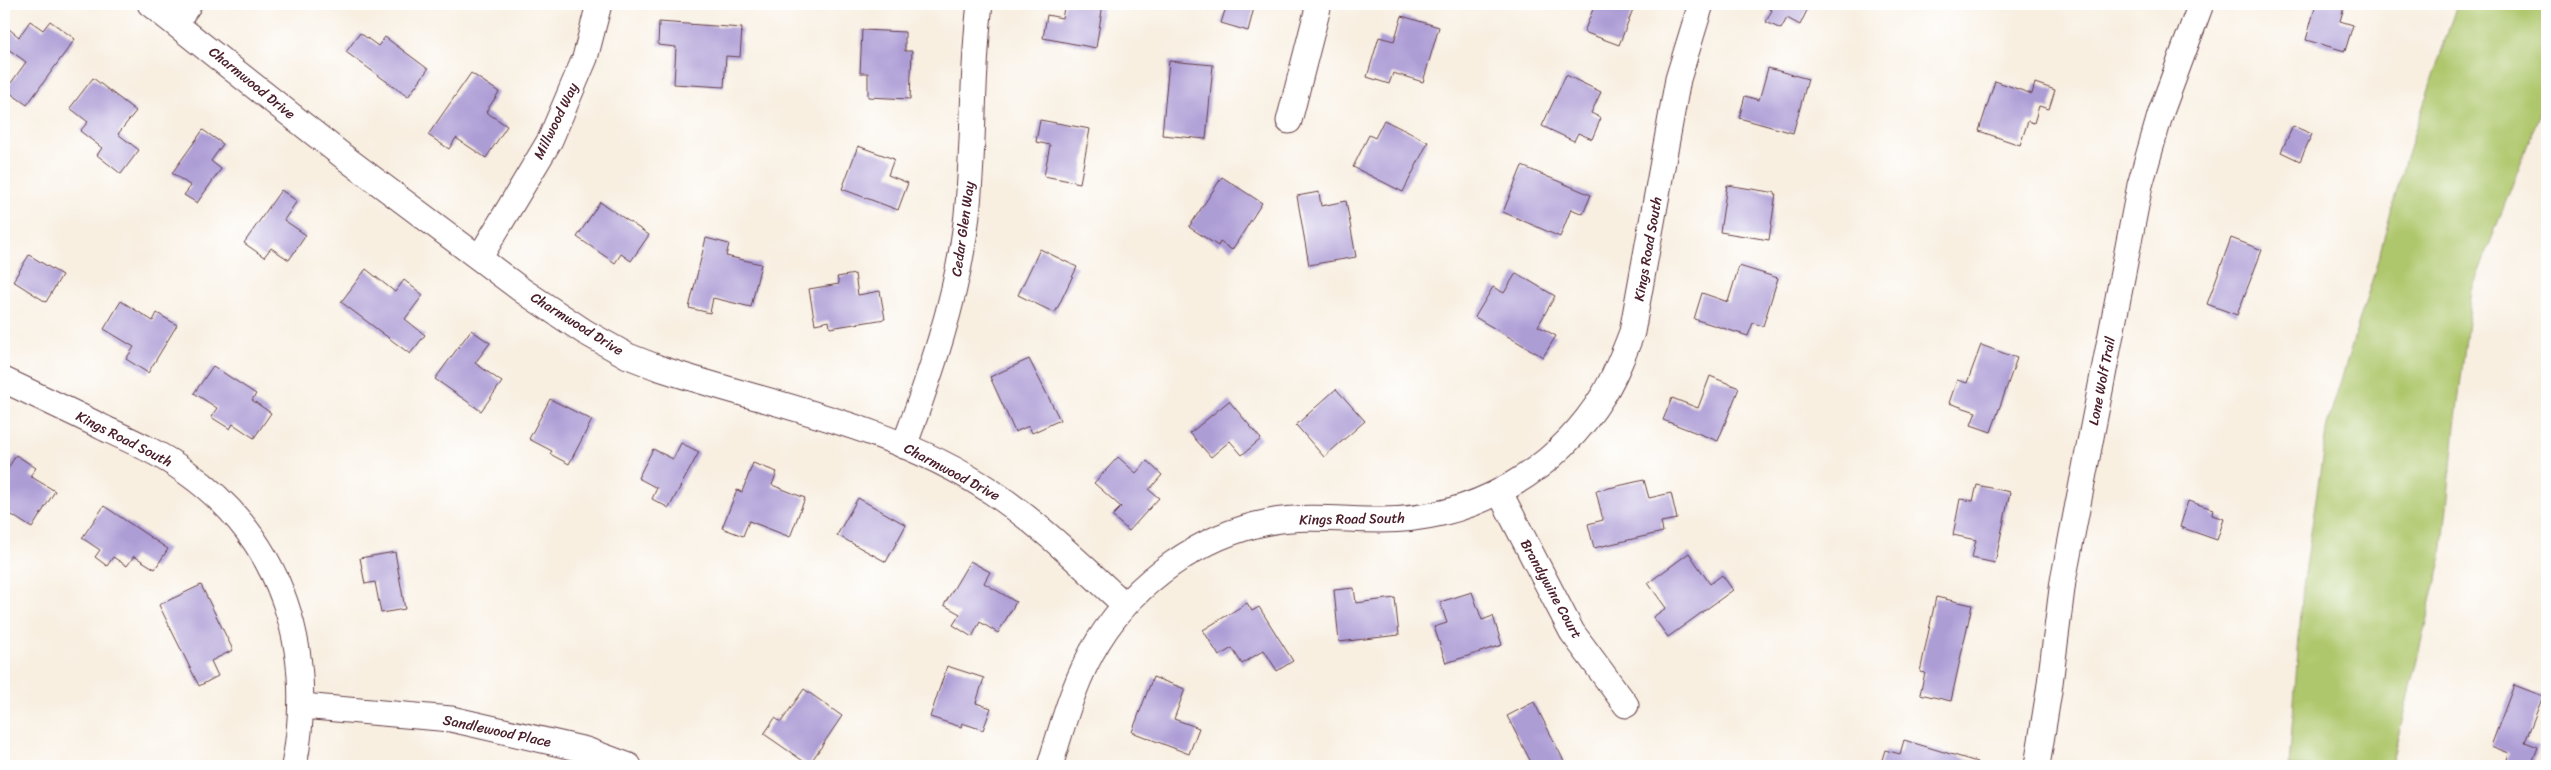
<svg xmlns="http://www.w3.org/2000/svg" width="2551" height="770" font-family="Sriracha,sans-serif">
	<rect width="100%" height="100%" fill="#fff"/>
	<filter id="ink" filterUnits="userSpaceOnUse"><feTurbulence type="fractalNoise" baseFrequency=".02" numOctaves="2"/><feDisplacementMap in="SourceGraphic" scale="10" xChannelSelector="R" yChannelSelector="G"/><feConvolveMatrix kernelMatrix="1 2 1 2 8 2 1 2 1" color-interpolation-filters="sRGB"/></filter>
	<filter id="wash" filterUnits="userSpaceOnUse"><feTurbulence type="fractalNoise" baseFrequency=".0096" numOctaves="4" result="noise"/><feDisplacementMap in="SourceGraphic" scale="20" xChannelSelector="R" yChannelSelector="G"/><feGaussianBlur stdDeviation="1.12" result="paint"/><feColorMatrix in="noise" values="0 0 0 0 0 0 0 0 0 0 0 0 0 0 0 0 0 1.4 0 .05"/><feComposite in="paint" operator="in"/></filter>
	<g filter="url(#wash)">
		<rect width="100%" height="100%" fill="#f8efe1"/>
		<!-- green -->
		<polygon fill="#afc76c" stroke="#7c734c" points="2457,4 2547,4 2547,94 2472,290 2455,426 2442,556 2391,766 2289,766 2303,587 2327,425 2374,274 2405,161"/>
		<g id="blocks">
			<!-- building -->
			<g fill="#ad9dd5">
				<polygon points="1065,4 1103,4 1096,48 1043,38 1047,15 1062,18"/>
				<polygon points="1227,4 1255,4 1248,31 1221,23"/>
				<polygon points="1595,4 1635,4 1619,45 1584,32"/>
				<polygon points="1760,4 1810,4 1800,25 1787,18 1781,29 1766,22 1772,10"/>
				<polygon points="2316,4 2345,4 2340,21 2353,25 2345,51 2306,40"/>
				<polygon points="1402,16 1439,27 1423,82 1393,73 1389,84 1367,77 1379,37 1394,41"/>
				<polygon points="30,21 43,30 50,21 75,39 27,105 6,90 26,62 4,46 4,25 19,37"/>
				<polygon points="659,22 742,28 740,57 726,56 724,87 674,84 676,47 658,45"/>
				<polygon points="862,30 905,32 905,51 912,51 910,99 868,97 868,73 860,73"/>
				<polygon points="360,33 378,46 385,37 428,69 408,97 346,52"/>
				<polygon points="1169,61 1213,65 1206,139 1162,135"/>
				<polygon points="1768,68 1808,79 1793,133 1739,118 1745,96 1759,100"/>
				<polygon points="471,73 499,92 486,112 507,126 486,158 456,138 449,149 428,135"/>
				<polygon points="1566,75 1601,92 1591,113 1601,118 1592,139 1578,133 1574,141 1542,126"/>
				<polygon points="93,78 136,111 118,134 139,150 121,174 97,155 102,148 80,131 88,122 70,108"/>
				<polygon points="1995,81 2032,94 2035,83 2055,90 2049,109 2039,106 2034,123 2028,121 2020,145 1979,131"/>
				<polygon points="1040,120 1090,129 1080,183 1044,176 1050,145 1036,142"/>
				<polygon points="1384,120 1428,142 1403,192 1353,167 1369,135 1375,138"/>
				<polygon points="2293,126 2312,134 2300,161 2281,152"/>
				<polygon points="203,130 223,144 211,161 221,169 197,203 184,195 191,186 172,173"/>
				<polygon points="858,146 894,159 888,175 908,183 898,210 842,189"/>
				<polygon points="1522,166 1591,195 1583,214 1571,209 1560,237 1503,212"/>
				<polygon points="1222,177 1262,203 1232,250 1220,242 1218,246 1189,227"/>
				<polygon points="1727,185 1776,193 1769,240 1720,232"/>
				<polygon points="281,190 297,201 284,220 306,235 289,260 271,248 264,257 244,243"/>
				<polygon points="1319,192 1321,206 1346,201 1356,257 1309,265 1297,196"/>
				<polygon points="600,202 649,235 631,261 621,254 615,263 577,237"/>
				<polygon points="706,238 729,244 726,256 761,264 751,307 713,298 710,313 689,308"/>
				<polygon points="2231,238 2262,250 2237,315 2207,304"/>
				<polygon points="1040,249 1077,267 1055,313 1018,295"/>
				<polygon points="29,255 62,275 46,302 13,281"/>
				<polygon points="1739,266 1778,278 1763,326 1753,323 1748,336 1694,319 1702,293 1728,302"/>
				<polygon points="366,269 395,292 404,280 423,295 405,319 425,335 410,354 341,302"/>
				<polygon points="1516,273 1555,296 1538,326 1556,336 1543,357 1475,317 1493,287 1504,293"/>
				<polygon points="855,274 858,295 880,291 885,319 830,328 829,321 815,324 809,289 839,284 837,277"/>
				<polygon points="121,301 153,321 157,313 177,325 148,373 126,359 134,347 104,329"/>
				<polygon points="471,330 490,343 475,363 502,382 481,411 435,379"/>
				<polygon points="1981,345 2017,358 1991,432 1971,425 1976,412 1949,403 1957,380 1967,383"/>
				<polygon points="1029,359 1060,420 1032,433 1029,426 1015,432 990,377"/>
				<polygon points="213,366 256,394 252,400 271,413 254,438 233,424 230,429 211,417 217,408 194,393"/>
				<polygon points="1710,376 1739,388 1718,441 1663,420 1672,398 1698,408"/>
				<polygon points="1336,389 1365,421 1324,457 1296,425"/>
				<polygon points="550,399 592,420 569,464 550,454 552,451 529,439"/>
				<polygon points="1229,401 1261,439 1242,455 1230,441 1211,457 1190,433"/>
				<polygon points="681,443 699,452 669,508 652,499 657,488 638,478 653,449 673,459"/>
				<polygon points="16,455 36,468 30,476 55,491 32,528 4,510 4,475"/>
				<polygon points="1118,457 1136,473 1147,461 1162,475 1149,490 1159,498 1129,531 1112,516 1121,507 1094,483"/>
				<polygon points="753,463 777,472 772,485 805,498 790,537 749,521 743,536 722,528 737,490 742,492"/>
				<polygon points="1644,480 1649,498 1671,493 1677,519 1661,522 1663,532 1594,548 1588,524 1603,520 1596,491"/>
				<polygon points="1977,485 2010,492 1995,563 1972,558 1976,540 1953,535 1960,499 1973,501"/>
				<polygon points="858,498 906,525 886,562 837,535"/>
				<polygon points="2188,501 2213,509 2212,515 2224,519 2217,540 2180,527"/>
				<polygon points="104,506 168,549 155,569 134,556 127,566 113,557 107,566 95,557 100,550 82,538"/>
				<polygon points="395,552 405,609 381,613 375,582 365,584 360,558"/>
				<polygon points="1689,553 1710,584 1722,575 1733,590 1668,637 1653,617 1666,608 1648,583"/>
				<polygon points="970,561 990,572 984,583 1016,602 998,633 980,622 972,637 953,625 960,614 944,605"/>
				<polygon points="201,585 233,650 211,661 218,676 199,686 159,605"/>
				<polygon points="1354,588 1356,603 1395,598 1399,635 1339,642 1334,590"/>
				<polygon points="1472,592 1482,620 1493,616 1502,645 1446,663 1434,627 1447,623 1440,602"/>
				<polygon points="1936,597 1972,605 1951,701 1920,694 1925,673 1920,672"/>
				<polygon points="1247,603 1252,611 1259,607 1293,661 1277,671 1264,650 1242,664 1232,648 1219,656 1203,630"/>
				<polygon points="947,666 984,678 976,703 991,708 983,730 962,723 961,727 930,717"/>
				<polygon points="1153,677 1185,689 1174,719 1199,728 1189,754 1132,732"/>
				<polygon points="2514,685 2543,696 2525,742 2538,747 2531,766 2522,766 2507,760 2509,753 2491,746"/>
				<polygon points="804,689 842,716 809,765 764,734 775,718 781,722"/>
				<polygon points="1534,702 1564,761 1555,766 1533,766 1507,716"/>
				<polygon points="1904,740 1977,762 1977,766 1880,766 1885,750 1900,754"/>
			</g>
		</g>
	</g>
	<g filter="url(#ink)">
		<use href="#blocks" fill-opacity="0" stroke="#643e46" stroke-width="1"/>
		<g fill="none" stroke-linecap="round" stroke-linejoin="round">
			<!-- minor casing -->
			<g stroke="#643e46" stroke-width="27">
				<g id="minor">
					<path d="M150 4 348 160 523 291 585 332 628 356 659 368C770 405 892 425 992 492 1040 524 1082 566 1125 605"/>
					<polyline points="176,22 189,4"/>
					<polyline points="1289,121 1319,4"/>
					<polyline points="480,257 550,140 585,58 599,4"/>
					<path d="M4 380C38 396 72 412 106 429 134 442 161 454 186 472 284 541 316 652 294 766"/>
					<path d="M904 446C931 373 956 301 966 223 975 151 971 76 980 4"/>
					<polyline points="1500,493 1572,632 1626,705"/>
					<polyline points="302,706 451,719 586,750 629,766"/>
					<path d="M1050 766C1063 723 1075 678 1099 640 1136 581 1201 535 1269 522 1307 515 1343 520 1381 520 1473 520 1556 472 1604 394 1616 374 1624 353 1632 332L1678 79 1701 4"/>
					<polyline points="2037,766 2049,691 2063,581 2140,185 2161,112 2201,4"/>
				</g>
			</g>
			<!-- minor -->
			<use href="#minor" stroke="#fff" stroke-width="25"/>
		</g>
	</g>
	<g text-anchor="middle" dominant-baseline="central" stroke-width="4.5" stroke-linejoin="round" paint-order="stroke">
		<!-- street labels -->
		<g font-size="14" fill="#4a1f2b" stroke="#fff">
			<text transform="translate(252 83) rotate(39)">Charmwood Drive</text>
			<text transform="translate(556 121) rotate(-64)">Millwood Way</text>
			<text transform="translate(963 229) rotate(-82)">Cedar Glen Way</text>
			<text transform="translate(1648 249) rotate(-80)">Kings Road South</text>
			<text transform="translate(577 324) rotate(32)">Charmwood Drive</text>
			<text transform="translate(2102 381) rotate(-79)">Lone Wolf Trail</text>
			<text transform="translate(124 439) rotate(27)">Kings Road South</text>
			<text transform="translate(952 472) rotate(28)">Charmwood Drive</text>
			<text transform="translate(1352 519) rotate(-1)">Kings Road South</text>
			<text transform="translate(1551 589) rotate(61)">Brandywine Court</text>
			<text transform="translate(497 731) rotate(12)">Sandlewood Place</text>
		</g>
	</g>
	<!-- margin -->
	<rect width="2551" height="770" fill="none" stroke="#fff" stroke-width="20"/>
</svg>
